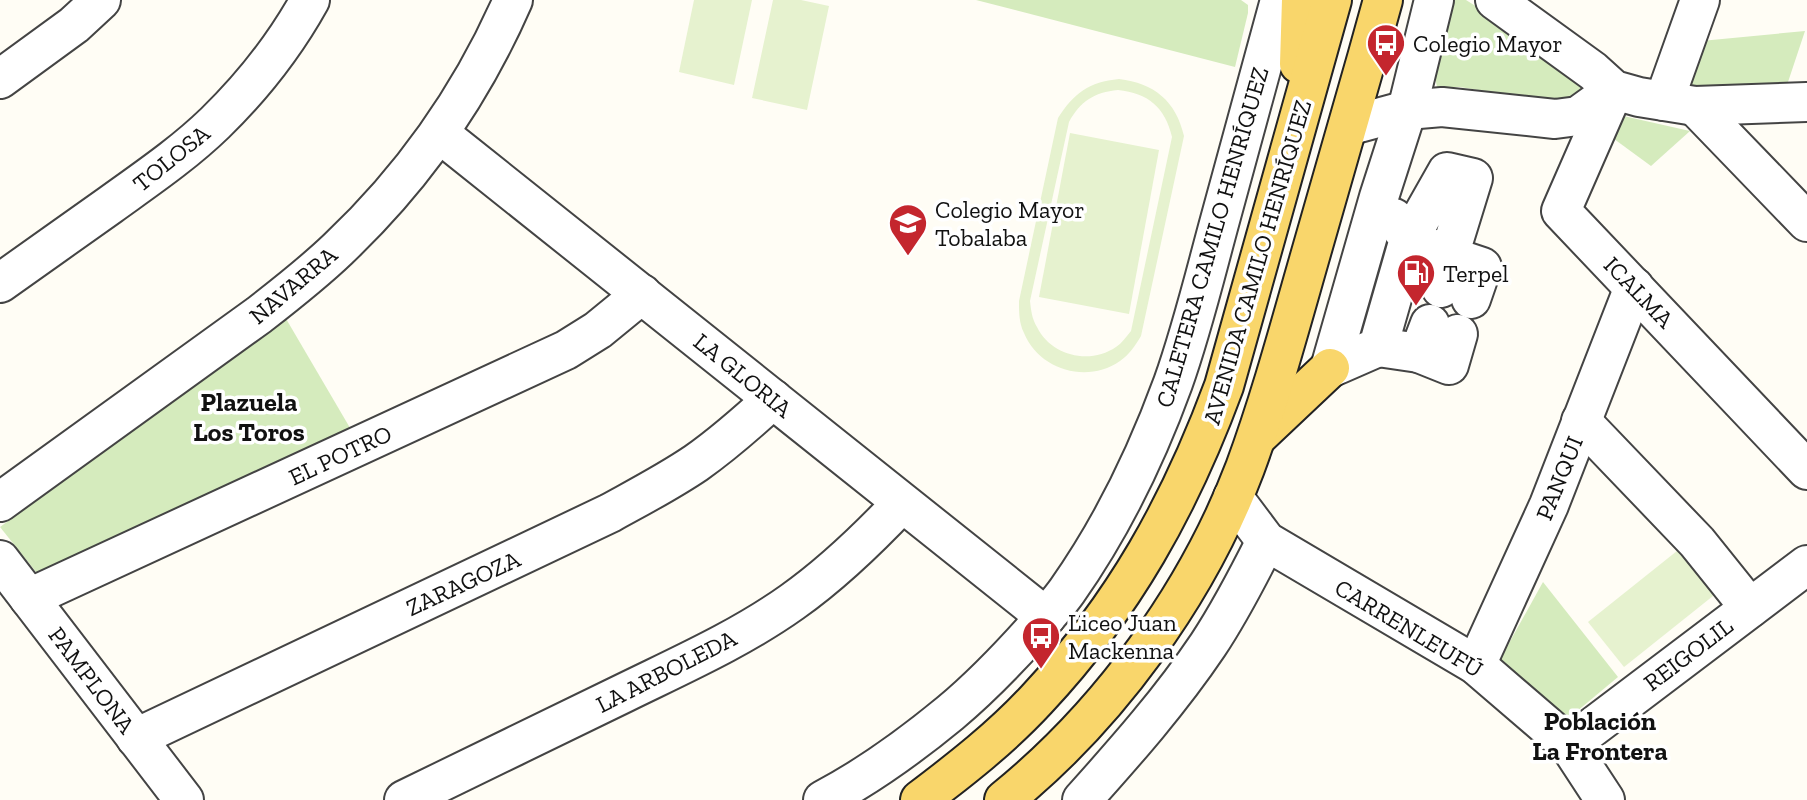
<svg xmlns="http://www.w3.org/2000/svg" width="1807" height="800" font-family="'Zilla Slab',serif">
	<rect width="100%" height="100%" fill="#fffdf5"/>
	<!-- green -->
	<g fill="#d5ebbd">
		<polygon points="976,0 1241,0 1248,5 1248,13 1235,67"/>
		<polygon points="1429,0 1466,0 1567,64 1584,84 1584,95 1557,103 1460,87 1437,87 1429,46"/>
		<polygon points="1805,31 1788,82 1718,90 1679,87 1701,41"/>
		<polygon points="1619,115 1690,131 1651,166 1610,136"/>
		<polygon points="285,317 353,433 40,577 0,527"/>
		<polygon points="1543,582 1618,677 1564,722 1498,663"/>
	</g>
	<!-- pitch -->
	<g fill="#e6f2cf" fill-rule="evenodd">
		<polygon points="694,0 752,0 734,85 679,72"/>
		<polygon points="773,0 801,0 829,6 807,110 752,98"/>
		<path d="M1119 79C1154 83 1176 101 1184 136L1141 336C1135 346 1129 355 1120 361 1087 384 1039 370 1024 333 1019 323 1019 312 1019 301L1058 118C1074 93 1089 82 1119 79ZM1118 90C1148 93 1165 107 1172 137L1131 331C1126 337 1122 343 1116 347 1090 365 1051 356 1037 327 1032 319 1031 310 1030 301L1069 122C1080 102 1094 92 1118 90Z"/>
		<polygon points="1070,133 1159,150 1129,314 1039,297"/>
		<polygon points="1687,543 1723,588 1624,667 1588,622"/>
	</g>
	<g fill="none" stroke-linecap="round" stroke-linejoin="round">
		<!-- minor casing -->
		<g stroke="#444" stroke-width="42">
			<g id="minor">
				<polyline points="1495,0 1593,71 1614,90 1639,97 1695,106 1807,102"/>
				<polyline points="0,79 74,25 101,0"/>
				<polyline points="1614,90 1561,211 1807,470"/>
				<polyline points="1664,101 1700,0"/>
				<polyline points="1695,106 1807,222"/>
				<polyline points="1348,126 1407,110 1442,107 1555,119 1578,116 1614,90"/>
				<polyline points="439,133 1046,617"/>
				<path d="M0 283C37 257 73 231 110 205 146 179 183 154 215 123 252 87 285 45 310 0"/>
				<polyline points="1441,288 1449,256 1409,239 1447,172 1473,178 1449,256 1482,267 1471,299"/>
				<polyline points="1378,347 1419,353 1430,324"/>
				<polyline points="1419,353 1449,365 1458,334"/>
				<polyline points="1330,368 1379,197 1407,110 1434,0"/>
				<polyline points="1330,368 1378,347 1409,239 1394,218"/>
				<polyline points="1581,421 1697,542 1750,608"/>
				<polyline points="1233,497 1266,541 1476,665 1569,745 1605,800"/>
				<path d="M0 502 259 315C286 294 313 273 338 249 412 179 472 94 513 0"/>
				<polyline points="0,560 184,800"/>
				<polyline points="29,598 566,350 598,330 642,294"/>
				<polyline points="1476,665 1549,505 1634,287"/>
				<path d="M136 738 610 513C639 497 668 482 696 463 723 444 748 422 773 399"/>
				<polyline points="1569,745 1807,565"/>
				<path d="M404 800C477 764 551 729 624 693 681 665 740 639 792 602 833 573 868 539 902 503"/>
				<path d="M823 800C869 776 910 746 950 713 980 688 1007 660 1033 631 1045 618 1057 605 1067 591 1112 527 1146 457 1173 383 1192 330 1205 275 1220 220 1240 147 1260 73 1280 0"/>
				<path d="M1082 800C1126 751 1171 700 1208 645 1230 612 1248 577 1266 541"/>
			</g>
		</g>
		<!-- major casing -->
		<g stroke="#222" stroke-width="42">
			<g id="major">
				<polyline points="1299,64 1301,0"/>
				<polyline points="1259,435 1330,368"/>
				<path d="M920 800C961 769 1002 737 1037 699 1124 606 1180 505 1224 386L1332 0"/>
				<path d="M1004 800C1109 715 1197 594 1245 468 1270 400 1289 330 1309 260 1334 174 1359 87 1383 0"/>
			</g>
		</g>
		<!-- minor -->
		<use href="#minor" stroke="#fff" stroke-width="38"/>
		<!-- major -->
		<use href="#major" stroke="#f9d66b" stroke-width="38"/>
	</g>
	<!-- icons -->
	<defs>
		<g id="bus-pin" transform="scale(2.0125)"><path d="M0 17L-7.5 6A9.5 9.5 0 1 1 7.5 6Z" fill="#c4262e" stroke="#fff"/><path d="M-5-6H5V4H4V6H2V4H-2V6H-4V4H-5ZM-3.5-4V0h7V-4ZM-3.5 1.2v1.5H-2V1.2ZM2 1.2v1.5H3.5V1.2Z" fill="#fff"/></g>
		<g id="school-pin" transform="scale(2.0125)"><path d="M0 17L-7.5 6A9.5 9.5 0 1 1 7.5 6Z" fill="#c4262e" stroke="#fff"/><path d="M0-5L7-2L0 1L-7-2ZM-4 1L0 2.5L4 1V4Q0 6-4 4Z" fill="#fff"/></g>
		<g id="fuel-pin" transform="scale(2.0125)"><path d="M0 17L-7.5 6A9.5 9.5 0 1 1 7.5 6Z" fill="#c4262e" stroke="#fff"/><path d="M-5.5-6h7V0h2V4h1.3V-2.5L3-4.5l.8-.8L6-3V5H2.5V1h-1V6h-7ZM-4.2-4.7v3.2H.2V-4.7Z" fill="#fff"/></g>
	</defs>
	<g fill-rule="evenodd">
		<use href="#bus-pin" x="1386" y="43"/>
		<use href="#school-pin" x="908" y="223"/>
		<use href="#fuel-pin" x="1416" y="273"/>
		<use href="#bus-pin" x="1041" y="636"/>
	</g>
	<g text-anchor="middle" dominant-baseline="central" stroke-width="7" stroke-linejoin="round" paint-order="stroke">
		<!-- poi labels -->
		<g font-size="24" fill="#111" stroke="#fff" text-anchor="start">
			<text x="1413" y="43">Colegio Mayor</text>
			<text x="935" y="209">Colegio Mayor<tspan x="935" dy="28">Tobalaba</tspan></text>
			<text x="1443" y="273">Terpel</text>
			<text x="1068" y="622">Liceo Juan<tspan x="1068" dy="28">Mackenna</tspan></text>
		</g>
		<!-- street labels -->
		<g font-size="24" fill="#111" stroke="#fff">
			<text transform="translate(171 158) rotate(-39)">TOLOSA</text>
			<text transform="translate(1212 237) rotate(-74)">CALETERA CAMILO HENRÍQUEZ</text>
			<text transform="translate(1257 262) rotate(-74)">AVENIDA CAMILO HENRÍQUEZ</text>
			<text transform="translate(293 285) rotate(-40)">NAVARRA</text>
			<text transform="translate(1639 292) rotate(46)">ICALMA</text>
			<text transform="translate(743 375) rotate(39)">LA GLORIA</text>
			<text transform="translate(340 455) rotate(-25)">EL POTRO</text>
			<text transform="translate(1559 478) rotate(-68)">PANQUI</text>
			<text transform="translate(463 583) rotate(-25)">ZARAGOZA</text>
			<text transform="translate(1409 628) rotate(31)">CARRENLEUFÚ</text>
			<text transform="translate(1688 654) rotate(-37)">REIGOLIL</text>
			<text transform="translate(666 671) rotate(-27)">LA ARBOLEDA</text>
			<text transform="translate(92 680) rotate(53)">PAMPLONA</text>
		</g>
		<!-- neighbourhood labels -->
		<g font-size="26" font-weight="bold" fill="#111" stroke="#fff">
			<text x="249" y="402">Plazuela<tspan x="249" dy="30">Los Toros</tspan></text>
			<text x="1600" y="721">Población<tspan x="1600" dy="30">La Frontera</tspan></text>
		</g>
	</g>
</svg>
